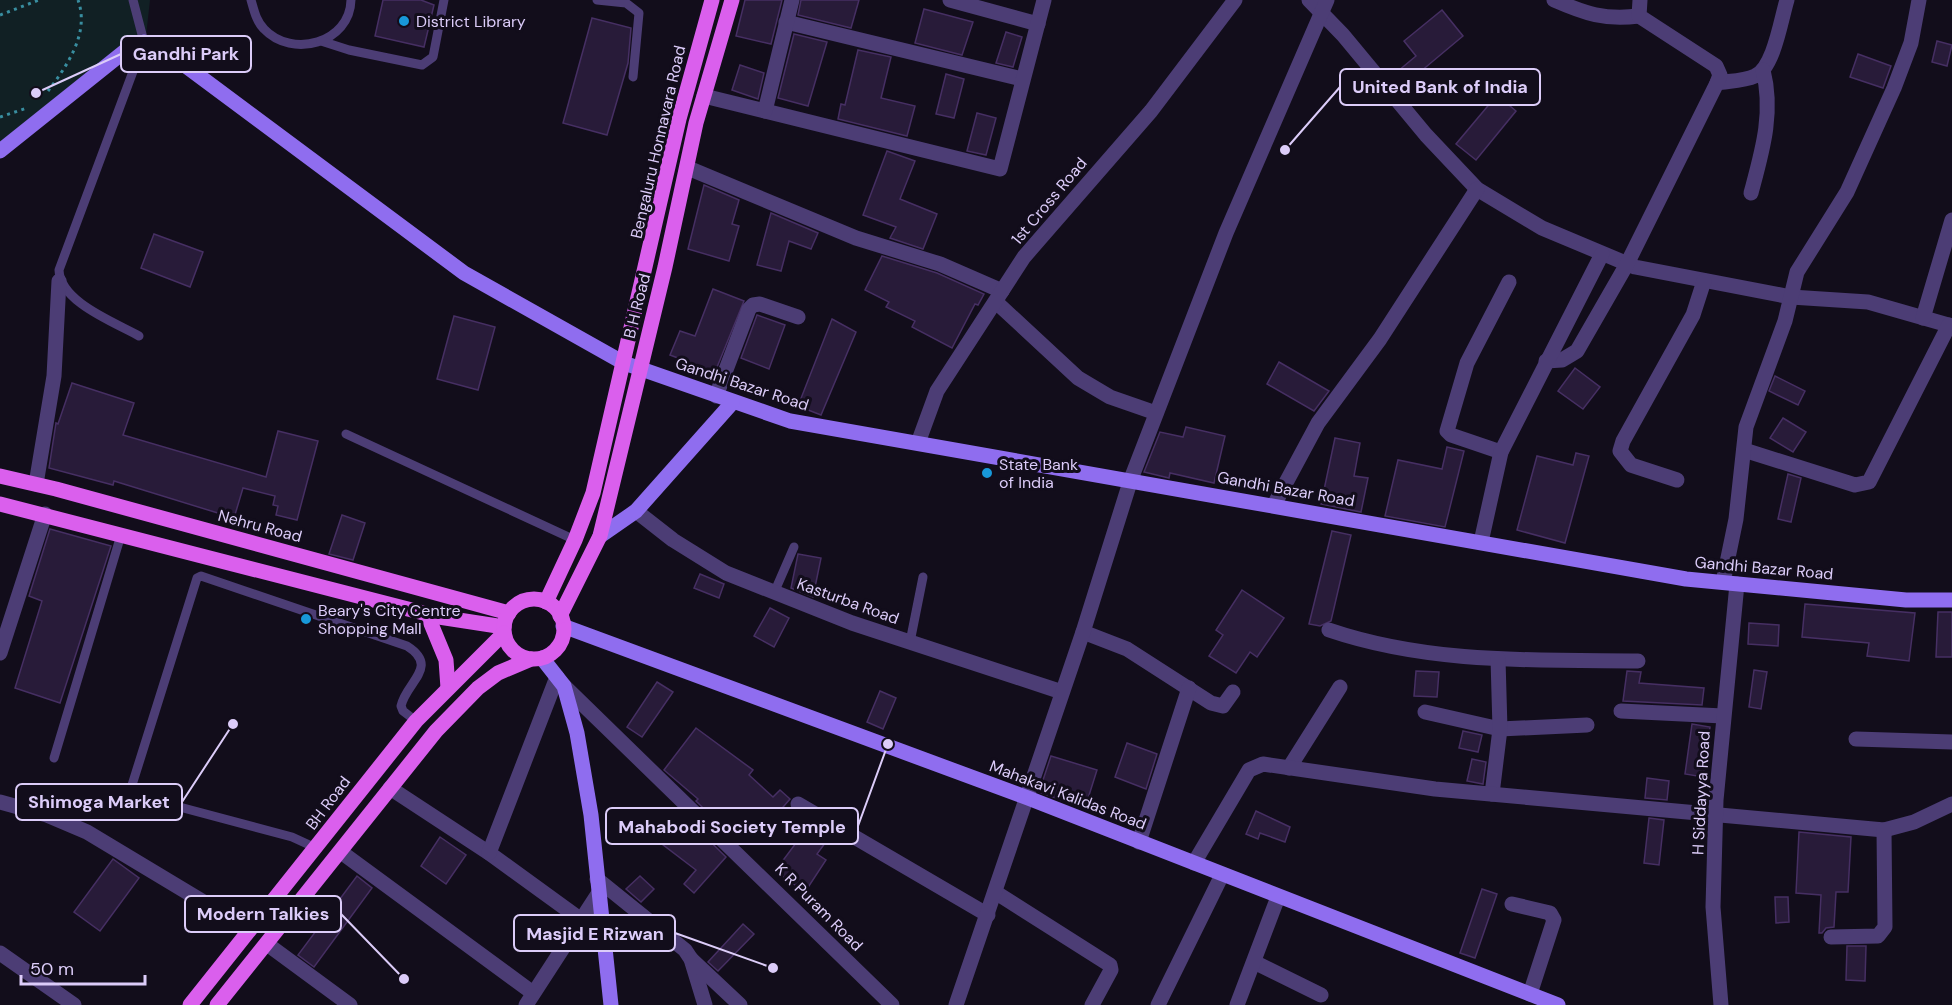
<svg xmlns="http://www.w3.org/2000/svg" width="1952" height="1005" font-family="'DM Sans',sans-serif">
	<rect width="100%" height="100%" fill="#120d1b"/>
	<!-- green -->
	<polygon fill="#112024" points="0,0 150,0 146,36 0,151"/>
	<!-- building -->
	<g fill="#281b39" stroke="#462f63" stroke-width="1.5">
		<polygon points="383,0 421,0 434,5 424,47 375,36"/>
		<polygon points="745,0 782,0 771,44 736,36"/>
		<polygon points="801,0 859,0 851,28 798,15"/>
		<polygon points="924,9 973,22 962,55 915,43"/>
		<polygon points="1442,10 1463,36 1402,87 1392,76 1416,56 1404,41"/>
		<polygon points="592,18 631,28 628,63 607,135 563,123"/>
		<polygon points="1006,32 1022,37 1013,67 996,63"/>
		<polygon points="794,34 827,42 808,106 778,98"/>
		<polygon points="1937,41 1952,45 1947,66 1932,62"/>
		<polygon points="858,50 891,57 881,98 915,106 907,136 838,119 841,104 845,105"/>
		<polygon points="1858,54 1891,66 1883,88 1850,77"/>
		<polygon points="740,65 764,73 758,99 732,90"/>
		<polygon points="946,74 964,79 954,118 936,114"/>
		<polygon points="1497,95 1516,111 1476,160 1456,144"/>
		<polygon points="977,113 996,118 986,155 967,151"/>
		<polygon points="887,151 915,161 900,199 937,214 923,249 890,238 896,227 863,215"/>
		<polygon points="704,185 739,200 732,224 739,226 729,261 688,249"/>
		<polygon points="771,213 818,233 811,249 789,241 781,271 757,265"/>
		<polygon points="154,234 203,252 190,287 141,268"/>
		<polygon points="882,256 937,273 984,294 978,305 975,304 952,348 912,327 915,321 886,307 889,302 865,290"/>
		<polygon points="713,289 744,301 715,372 670,355 680,331 695,336"/>
		<polygon points="757,315 785,325 769,369 741,358"/>
		<polygon points="454,316 495,327 478,390 437,379"/>
		<polygon points="832,319 856,332 821,415 798,406"/>
		<polygon points="1279,362 1329,391 1314,411 1267,384"/>
		<polygon points="1575,368 1600,387 1583,409 1558,391"/>
		<polygon points="1775,376 1805,391 1798,405 1769,391"/>
		<polygon points="72,383 134,403 123,435 266,477 278,431 318,441 297,520 276,515 278,506 273,505 275,496 243,488 234,518 114,481 113,485 49,468 56,423 58,424"/>
		<polygon points="1783,418 1806,432 1793,452 1770,438"/>
		<polygon points="1186,427 1225,436 1214,483 1170,473 1169,478 1144,472 1160,432 1183,437"/>
		<polygon points="1335,438 1360,443 1354,476 1368,478 1361,512 1321,504"/>
		<polygon points="1447,447 1464,451 1445,527 1385,516 1398,460 1442,469"/>
		<polygon points="1576,453 1589,456 1565,543 1517,530 1537,456 1573,465"/>
		<polygon points="1788,474 1801,478 1791,522 1778,519"/>
		<polygon points="342,515 365,523 353,560 329,554"/>
		<polygon points="50,529 111,546 60,703 15,688 42,601 29,596"/>
		<polygon points="1332,531 1351,535 1331,621 1320,626 1309,624"/>
		<polygon points="798,554 821,558 813,597 791,588"/>
		<polygon points="700,574 724,584 719,598 694,588"/>
		<polygon points="1242,590 1284,618 1257,657 1250,652 1236,673 1209,656 1223,635 1216,630"/>
		<polygon points="1805,604 1915,613 1909,661 1867,656 1869,643 1802,637"/>
		<polygon points="770,608 789,618 774,647 754,636"/>
		<polygon points="1938,612 1952,612 1952,657 1936,657"/>
		<polygon points="1749,623 1779,625 1778,646 1748,644"/>
		<polygon points="1754,670 1767,672 1761,709 1749,707"/>
		<polygon points="1416,671 1439,672 1437,697 1414,696"/>
		<polygon points="1627,671 1641,672 1639,683 1704,688 1702,705 1623,701"/>
		<polygon points="657,682 673,692 642,737 627,727"/>
		<polygon points="880,691 896,698 883,729 867,722"/>
		<polygon points="1692,724 1710,727 1703,777 1685,774"/>
		<polygon points="696,728 753,770 749,775 773,797 780,790 790,799 752,843 744,837 739,843 696,801 698,799 664,770"/>
		<polygon points="1463,731 1482,735 1478,752 1459,748"/>
		<polygon points="1127,743 1157,754 1146,789 1115,777"/>
		<polygon points="1051,756 1097,770 1085,808 1039,792"/>
		<polygon points="1472,759 1486,762 1483,784 1467,781"/>
		<polygon points="1647,778 1669,781 1667,800 1645,798"/>
		<polygon points="1256,811 1290,827 1285,842 1260,833 1258,839 1246,834"/>
		<polygon points="684,816 726,857 694,893 684,884 696,870 662,844"/>
		<polygon points="1649,818 1664,820 1659,865 1644,863"/>
		<polygon points="811,823 831,835 817,854 826,860 805,892 775,871"/>
		<polygon points="1799,832 1851,837 1848,892 1836,892 1834,927 1826,928 1822,933 1819,933 1821,895 1796,893"/>
		<polygon points="440,837 466,855 446,884 421,866"/>
		<polygon points="113,859 139,878 100,931 74,912"/>
		<polygon points="357,876 372,888 314,967 298,955"/>
		<polygon points="640,876 654,889 641,902 626,889"/>
		<polygon points="1482,889 1497,894 1475,958 1460,953"/>
		<polygon points="1775,897 1788,897 1789,922 1776,923"/>
		<polygon points="743,924 754,934 718,971 708,962"/>
		<polygon points="1847,946 1866,946 1865,981 1846,980"/>
	</g>
	<g fill="none" stroke-linecap="round" stroke-linejoin="round">
		<!-- path -->
		<g stroke="#398ea0" stroke-width="3" stroke-dasharray="3 4.5" stroke-linecap="butt">
			<polyline points="0,15 39,0"/>
			<path d="M48 91C67 66 90 33 78 0"/>
			<polyline points="0,117 27,108"/>
		</g>
		<!-- lane -->
		<g stroke="#4c3d75" stroke-width="9">
			<path d="M133 0 144 42 59 270C60 302 114 322 139 336"/>
			<path d="M251 0C254 10 256 21 264 29 292 59 350 43 351 0"/>
			<polyline points="597,0 626,3 639,13 633,77"/>
			<polyline points="321,41 349,50 422,65 433,57 444,0"/>
			<polyline points="346,434 575,540"/>
			<polyline points="774,593 794,547"/>
			<polyline points="910,642 923,577"/>
			<polyline points="54,758 121,535"/>
			<path d="M316 848 292 837 142 797 134 792 132 785 197 578 201 576 407 646C440 667 406 682 401 706L403 711 416 721"/>
		</g>
		<!-- street -->
		<g stroke="#4c3d75" stroke-width="15">
			<polyline points="950,0 1038,24"/>
			<polyline points="1309,0 1343,35 1426,135 1477,189 1542,228 1635,267 1791,297 1868,302 1952,326"/>
			<path d="M1554 0C1586 14 1604 20 1639 16"/>
			<polyline points="786,22 1022,79"/>
			<path d="M1717 83C1729 81 1744 81 1755 76 1774 68 1781 19 1787 0"/>
			<polyline points="704,96 1000,169 1044,0"/>
			<polyline points="765,111 792,0"/>
			<polyline points="688,168 856,238 940,264 1002,291"/>
			<path d="M1751 193C1762 152 1774 113 1763 70"/>
			<polyline points="996,302 1078,378 1110,397 1156,413"/>
			<polyline points="1923,318 1952,220"/>
			<polyline points="1546,361 1562,360 1577,351 1627,264 1717,83 1720,75 1716,66 1639,16 1640,0"/>
			<polyline points="716,396 749,309 753,305 760,304 798,317"/>
			<polyline points="918,443 937,391 1024,257 1151,111 1235,0"/>
			<polyline points="1744,450 1855,485 1869,482 1949,325"/>
			<polyline points="1501,452 1451,435 1447,431 1467,363 1509,282"/>
			<polyline points="1677,480 1631,465 1620,451 1623,441 1693,315 1704,281"/>
			<polyline points="36,484 54,376 59,281"/>
			<polyline points="1274,505 1318,423 1380,339 1477,189"/>
			<polyline points="636,511 673,540 726,573 852,623 1062,692"/>
			<polyline points="1481,542 1501,452 1602,254"/>
			<polyline points="1723,582 1736,519 1746,427 1785,321 1797,272 1847,192 1894,88 1911,43 1919,0"/>
			<path d="M1329 630C1429 664 1534 660 1638 661"/>
			<polyline points="1083,632 1127,649 1211,703 1223,706 1233,692"/>
			<polyline points="0,653 45,514"/>
			<polyline points="564,686 892,1005"/>
			<polyline points="1621,711 1723,716"/>
			<polyline points="1425,712 1500,729 1587,725"/>
			<polyline points="1856,739 1952,742"/>
			<polyline points="1289,768 1340,687"/>
			<polyline points="390,788 489,853 580,919"/>
			<polyline points="1492,794 1500,729 1498,659"/>
			<polyline points="0,802 47,815 87,832 250,930"/>
			<polyline points="798,804 988,915"/>
			<polyline points="1139,842 1189,688"/>
			<polyline points="341,852 533,993"/>
			<polyline points="489,853 557,677"/>
			<polyline points="1194,863 1249,770 1263,764 1435,789 1884,830 1914,822 1952,804"/>
			<polyline points="597,879 685,950 691,959 705,1005"/>
			<polyline points="995,892 1110,965 1111,970 1092,1005"/>
			<polyline points="1512,904 1550,913 1554,920 1530,994"/>
			<polyline points="1831,937 1878,936 1885,927 1884,830"/>
			<polyline points="267,944 350,1005"/>
			<polyline points="0,953 74,1005"/>
			<polyline points="691,959 740,1005"/>
			<polyline points="1254,962 1321,995"/>
			<polyline points="526,1005 598,894"/>
			<polyline points="956,1005 1083,632 1131,479 1226,233 1327,0"/>
			<polyline points="1158,1005 1222,875"/>
			<polyline points="1237,1005 1278,897"/>
			<polyline points="1721,1005 1713,907 1716,800 1737,584"/>
		</g>
		<!-- secondary -->
		<g stroke="#8f6def" stroke-width="15">
			<polyline points="0,151 125,51 144,42 171,55 464,273 624,363 790,421 1686,579 1906,600 1952,600"/>
			<polyline points="600,536 636,511 732,403"/>
			<polyline points="563,626 1028,798 1558,1005"/>
			<polyline points="542,658 564,686 577,733 591,815 611,1005"/>
		</g>
		<!-- primary -->
		<g stroke="#da5fed" stroke-width="15">
			<polyline points="0,476 56,489 509,613"/>
			<polyline points="0,504 439,617 504,627"/>
			<circle cx="534" cy="629" r="30"/>
			<polyline points="546,602 575,540 593,493 679,119 712,0"/>
			<polyline points="427,614 446,660 448,688"/>
			<polyline points="560,616 600,536 665,267 696,123 732,0"/>
			<polyline points="190,1005 416,721 504,633"/>
			<polyline points="217,1005 436,731 478,688 498,673 531,659"/>
		</g>
	</g>
	<!-- markers -->
	<g fill="#1898d9" stroke="#120d1b" stroke-width="2">
		<circle cx="404" cy="21" r="6"/>
		<circle cx="987" cy="473" r="6"/>
		<circle cx="306" cy="619" r="6"/>
	</g>
	<g text-anchor="middle" dominant-baseline="central" stroke-width="6" stroke-linejoin="round" paint-order="stroke">
		<!-- poi labels -->
		<g font-size="16" fill="#dcccf9" stroke="#120d1b" text-anchor="start">
			<text x="416" y="21">District Library</text>
			<text x="999" y="464">State Bank<tspan x="999" dy="18">of India</tspan></text>
			<text x="318" y="610">Beary's City Centre<tspan x="318" dy="18">Shopping Mall</tspan></text>
		</g>
		<!-- street labels -->
		<g font-size="16" fill="#dcccf9" stroke="#120d1b">
			<text transform="translate(658 142) rotate(-77)">Bengaluru Honnavara Road</text>
			<text transform="translate(1049 201) rotate(-50)">1st Cross Road</text>
			<text transform="translate(637 306) rotate(-76)">B H Road</text>
			<text transform="translate(742 384) rotate(18)">Gandhi Bazar Road</text>
			<text transform="translate(1286 489) rotate(10)">Gandhi Bazar Road</text>
			<text transform="translate(260 526) rotate(15)">Nehru Road</text>
			<text transform="translate(1764 568) rotate(5)">Gandhi Bazar Road</text>
			<text transform="translate(848 601) rotate(20)">Kasturba Road</text>
			<text transform="translate(1701 793) rotate(-87)">H Siddayya Road</text>
			<text transform="translate(1068 795) rotate(21)">Mahakavi Kalidas Road</text>
			<text transform="translate(328 803) rotate(-53)">BH Road</text>
			<text transform="translate(819 907) rotate(45)">K R Puram Road</text>
		</g>
	</g>
	<!-- callouts -->
	<path fill="none" stroke="#dcccf9" stroke-width="2" d="M36 93L121 54M1285 150L1340 87M233 724L182 802M888 744L858 826M404 979L341 914M773 968L675 933"/>
	<g fill="#dcccf9" stroke="#120d1b" stroke-width="2">
		<circle cx="36" cy="93" r="6"/>
		<circle cx="1285" cy="150" r="6"/>
		<circle cx="233" cy="724" r="6"/>
		<circle cx="888" cy="744" r="6"/>
		<circle cx="404" cy="979" r="6"/>
		<circle cx="773" cy="968" r="6"/>
	</g>
	<g fill="#120d1b" stroke="#dcccf9" stroke-width="2">
		<rect x="121" y="36" width="130" height="36" rx="6"/>
		<rect x="1340" y="69" width="200" height="36" rx="6"/>
		<rect x="16" y="784" width="166" height="36" rx="6"/>
		<rect x="606" y="808" width="252" height="36" rx="6"/>
		<rect x="185" y="896" width="156" height="36" rx="6"/>
		<rect x="514" y="915" width="161" height="36" rx="6"/>
	</g>
	<g font-size="18" text-anchor="middle" font-weight="bold" fill="#dcccf9">
		<text x="186" y="60">Gandhi Park</text>
		<text x="1440" y="93">United Bank of India</text>
		<text x="99" y="808">Shimoga Market</text>
		<text x="732" y="833">Mahabodi Society Temple</text>
		<text x="263" y="920">Modern Talkies</text>
		<text x="595" y="940">Masjid E Rizwan</text>
	</g>
	<!-- scale -->
	<path d="M21 975v9h124v-9" fill="none" stroke="#dcccf9" stroke-width="3"/>
	<text x="30" y="975" font-size="18" fill="#dcccf9" stroke="#120d1b" stroke-width="4.5" paint-order="stroke">50 m</text>
</svg>
